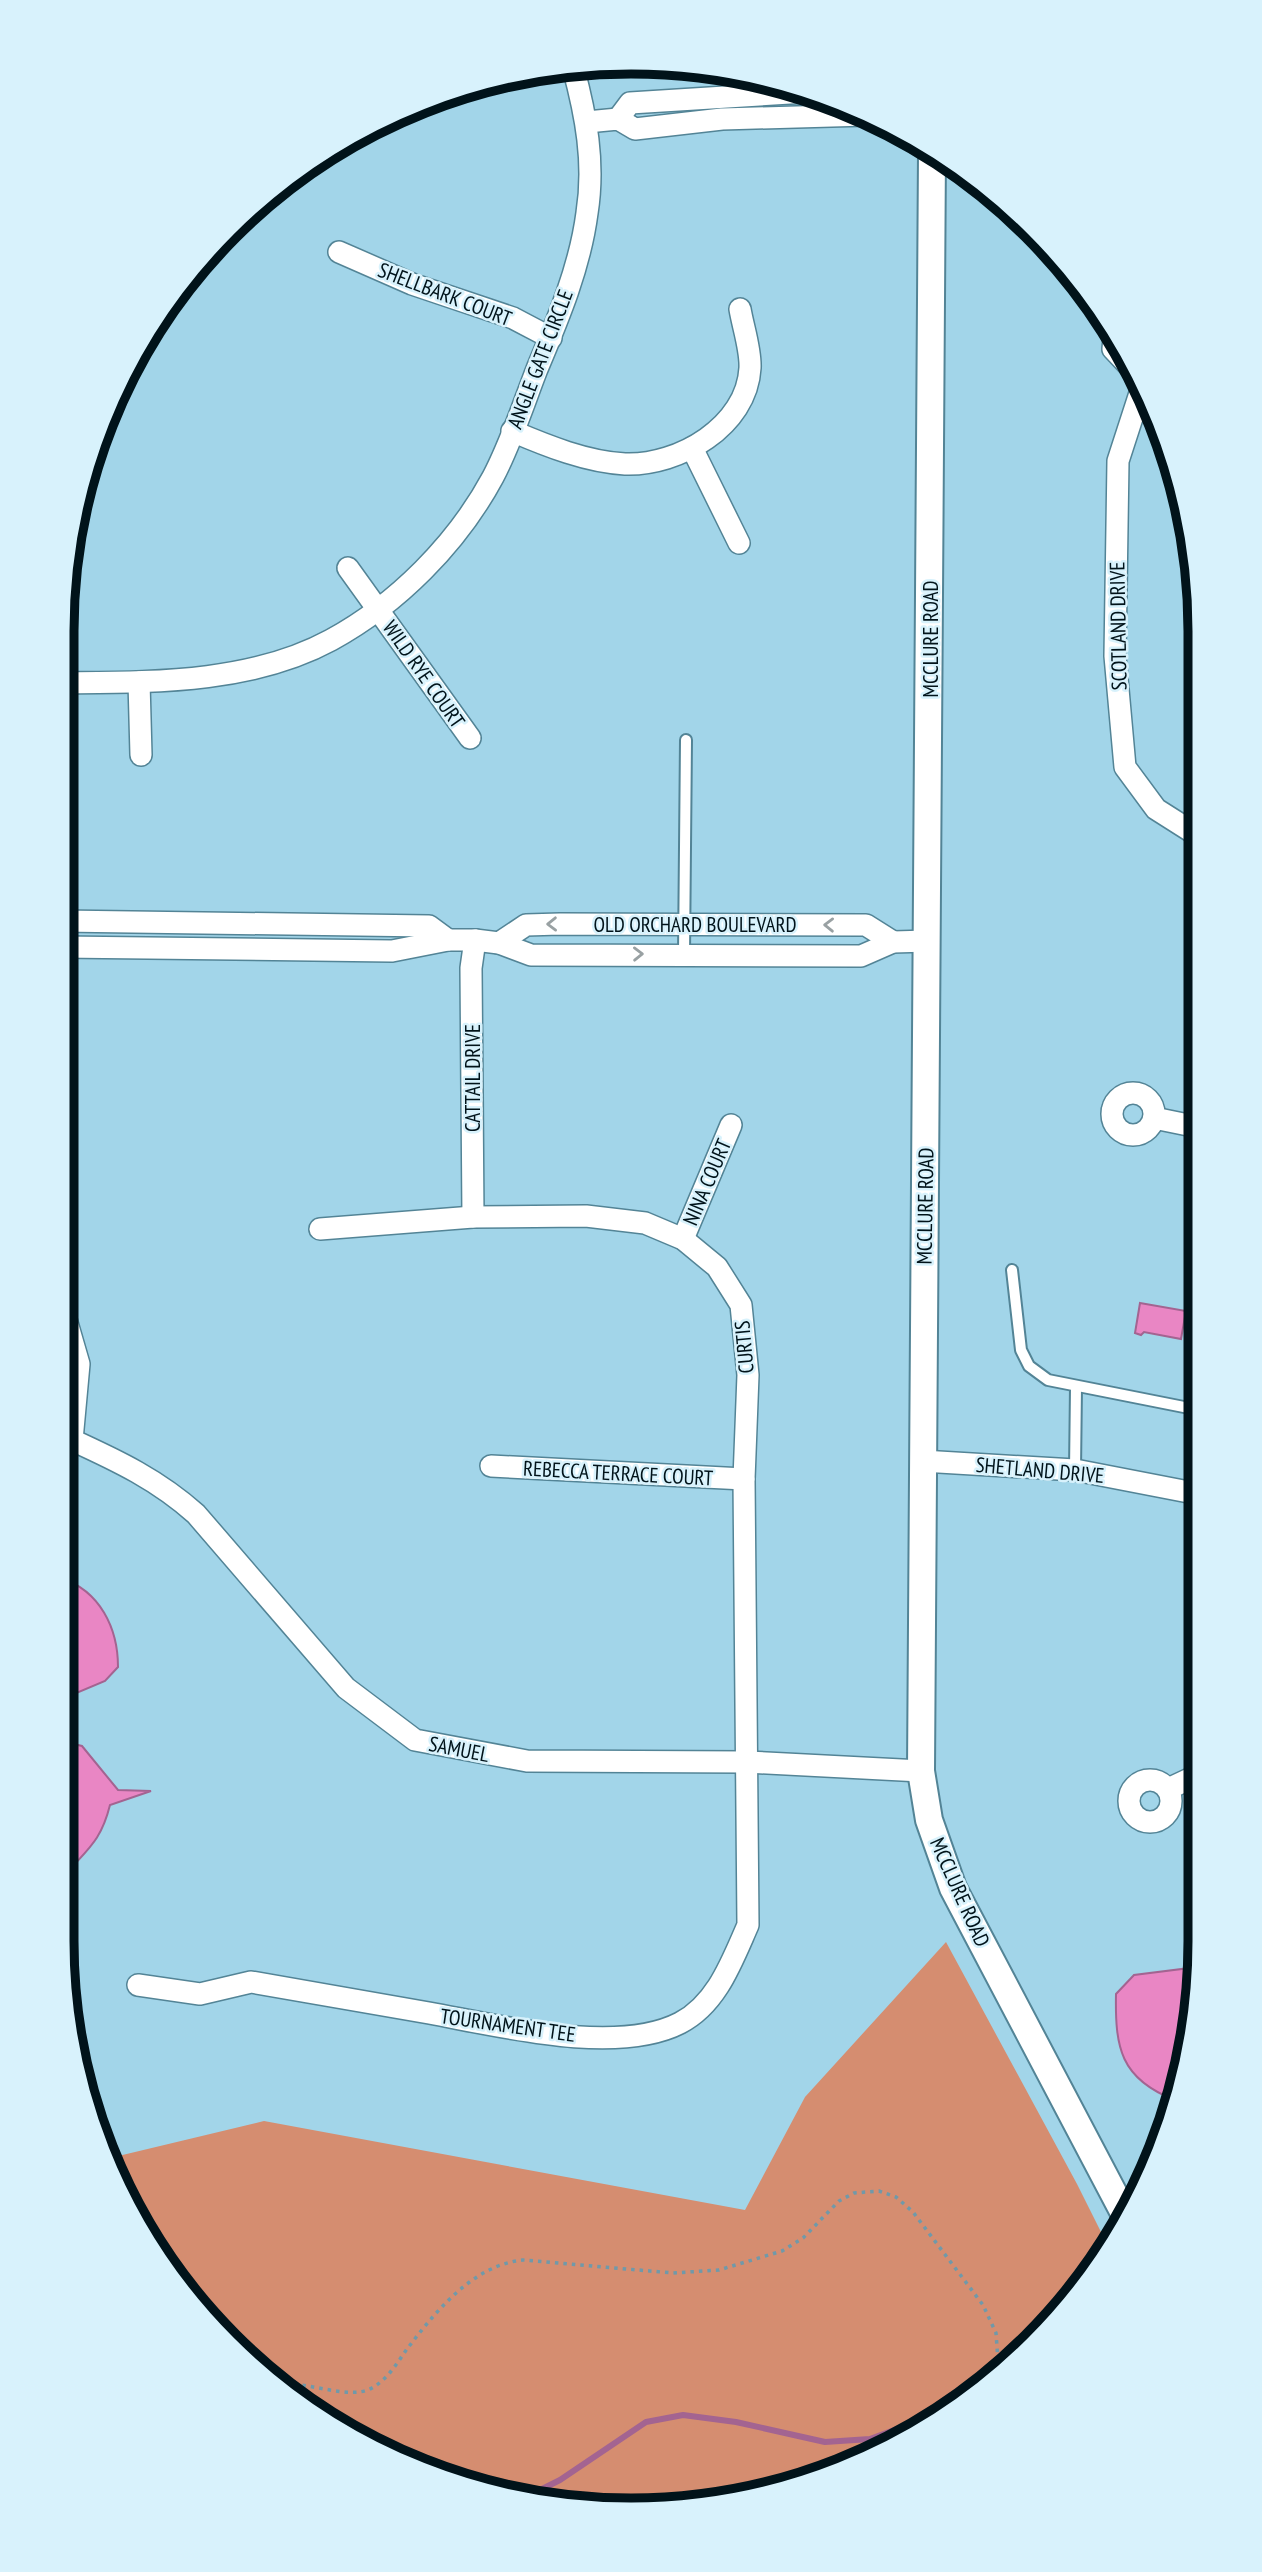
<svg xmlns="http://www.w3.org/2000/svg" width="1262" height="2572" font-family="'PT Sans Narrow',sans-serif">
	<rect width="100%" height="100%" fill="#a2d5e9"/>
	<!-- green -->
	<polygon fill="#d58d70" points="946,1942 1077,2184 1106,2242 1059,2317 978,2393 883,2452 705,2506 519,2500 346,2434 255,2369 179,2288 110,2158 264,2121 745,2210 805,2097"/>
	<!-- water -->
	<g fill="#e986c4" stroke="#a36491" stroke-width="2">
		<polygon points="1140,1303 1186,1311 1181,1339 1144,1332 1141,1335 1135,1333"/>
		<path d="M61 1578C100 1591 118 1628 118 1667L105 1681 67 1697 61 1695Z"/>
		<path d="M61 1741 82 1746 118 1790 151 1791 110 1805C100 1845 85 1850 61 1880Z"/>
		<path d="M1198 1967 1190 2053 1175 2100C1120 2079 1115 2047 1116 1994L1134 1975Z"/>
	</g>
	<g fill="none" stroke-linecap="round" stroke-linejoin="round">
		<!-- stream -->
		<polyline stroke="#a36491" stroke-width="6" points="520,2500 560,2480 646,2422 683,2415 736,2422 825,2442 870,2439 956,2407"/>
		<!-- service casing -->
		<g stroke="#538496" stroke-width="14">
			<g id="service">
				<polyline points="684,954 686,740"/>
				<polyline points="1012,1270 1021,1350 1029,1366 1048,1380 1199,1410"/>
				<polyline points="1075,1470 1076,1387"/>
			</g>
		</g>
		<!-- minor casing -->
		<g stroke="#538496" stroke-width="24">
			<g id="minor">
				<polyline points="618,119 630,103 806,92"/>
				<polyline points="587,122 618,119 635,129 722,119 867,115"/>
				<polyline points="339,252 412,284 513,318 551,338"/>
				<polyline points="1114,338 1113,349 1132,369"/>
				<polyline points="1142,387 1118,461 1115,656 1125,767 1156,809 1197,835"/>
				<path d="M512 431C547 446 587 462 625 464 679 466 747 426 750 368 751 350 743 327 740 309"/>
				<polyline points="692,448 739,543"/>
				<polyline points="348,568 470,738"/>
				<polyline points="139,682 141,755"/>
				<path d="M61 683C150 682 250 684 331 640 397 604 457 544 493 477 511 443 523 405 537 369 558 319 580 267 587 213 595 163 586 115 573 67"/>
				<polyline points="61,921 429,926 448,940"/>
				<polyline points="499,943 526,925 560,924 866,925 893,942"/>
				<polyline points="61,947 392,951 448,940 475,940 499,943 531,955 861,956 893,942 928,941"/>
				<circle cx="1133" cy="1114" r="21"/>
				<polyline points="1154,1118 1198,1127"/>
				<polyline points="473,1217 471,968 475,940"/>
				<polyline points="683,1239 731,1125"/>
				<polyline points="61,1302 79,1364 72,1440"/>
				<path d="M61 1440H72C118 1461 158 1480 196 1514L346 1688 415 1740 527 1761 747 1762 921 1771"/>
				<polyline points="922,1461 1075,1470 1199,1494"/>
				<polyline points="491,1466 744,1479"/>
				<circle cx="1150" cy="1801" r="21"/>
				<polyline points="1168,1789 1200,1774"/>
				<path d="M138 1985 200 1994 251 1982C310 1992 369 2003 429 2013 496 2025 616 2056 680 2023 717 2004 732 1961 748 1925L744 1479 748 1375 741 1305 717 1267 683 1239 645 1223 586 1216 473 1217 320 1229"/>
			</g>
		</g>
		<!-- tertiary casing -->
		<g stroke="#538496" stroke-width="30">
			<polyline id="tertiary" points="932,153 921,1771 929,1820 953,1888 1124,2213"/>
		</g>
		<!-- path -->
		<path stroke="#7099a9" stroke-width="3.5" stroke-dasharray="3.5 5" stroke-linecap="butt" d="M277 2385C307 2380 349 2401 372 2388 388 2379 397 2363 407 2349 436 2311 473 2265 523 2260L673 2273 719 2270 782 2251 803 2238 839 2201 854 2193 879 2191 896 2197 913 2212 983 2305 996 2333 998 2361 1006 2366"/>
		<!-- service -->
		<use href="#service" stroke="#fff" stroke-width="10"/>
		<!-- minor -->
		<use href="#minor" stroke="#fff" stroke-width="21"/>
		<!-- tertiary -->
		<use href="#tertiary" stroke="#fff" stroke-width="26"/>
	</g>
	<!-- one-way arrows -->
	<defs><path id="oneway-chevron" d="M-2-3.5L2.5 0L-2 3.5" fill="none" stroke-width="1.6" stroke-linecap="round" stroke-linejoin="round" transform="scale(1.75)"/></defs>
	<g stroke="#99a1a3">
		<use href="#oneway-chevron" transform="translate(552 924) rotate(179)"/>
		<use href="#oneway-chevron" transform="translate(829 925) rotate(-179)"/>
		<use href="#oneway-chevron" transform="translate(638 954) rotate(-1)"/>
	</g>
	<g text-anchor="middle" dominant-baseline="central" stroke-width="5" stroke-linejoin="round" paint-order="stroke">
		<!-- street labels -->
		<g font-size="21" fill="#01131a" stroke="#d8f2fc">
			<text transform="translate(445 294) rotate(21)">SHELLBARK COURT</text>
			<text transform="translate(540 359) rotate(-69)">ANGLE GATE CIRCLE</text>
			<text transform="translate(1118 626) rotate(-91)">SCOTLAND DRIVE</text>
			<text transform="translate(930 639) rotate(-90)">MCCLURE ROAD</text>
			<text transform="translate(424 674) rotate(55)">WILD RYE COURT</text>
			<text x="695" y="924">OLD ORCHARD BOULEVARD</text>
			<text transform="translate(472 1078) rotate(-90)">CATTAIL DRIVE</text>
			<text transform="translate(707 1182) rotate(-67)">NINA COURT</text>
			<text transform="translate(925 1206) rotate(-89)">MCCLURE ROAD</text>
			<text transform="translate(744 1347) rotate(-95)">CURTIS</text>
			<text transform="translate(1040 1470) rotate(5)">SHETLAND DRIVE</text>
			<text transform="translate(618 1473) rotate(3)">REBECCA TERRACE COURT</text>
			<text transform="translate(459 1749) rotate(11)">SAMUEL</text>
			<text transform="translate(960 1892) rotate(66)">MCCLURE ROAD</text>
			<text transform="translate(508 2025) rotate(8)">TOURNAMENT TEE</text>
		</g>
	</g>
	<!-- crop -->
	<path d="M0 0H1262V2572H0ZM631 74H631A557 557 0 0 1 1188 631V1941A557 557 0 0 1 631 2498H631A557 557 0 0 1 74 1941V631A557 557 0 0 1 631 74Z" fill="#d8f2fc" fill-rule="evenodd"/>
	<path fill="none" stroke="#01131a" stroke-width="9" d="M631 74H631A557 557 0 0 1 1188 631V1941A557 557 0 0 1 631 2498H631A557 557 0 0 1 74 1941V631A557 557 0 0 1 631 74Z"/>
</svg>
